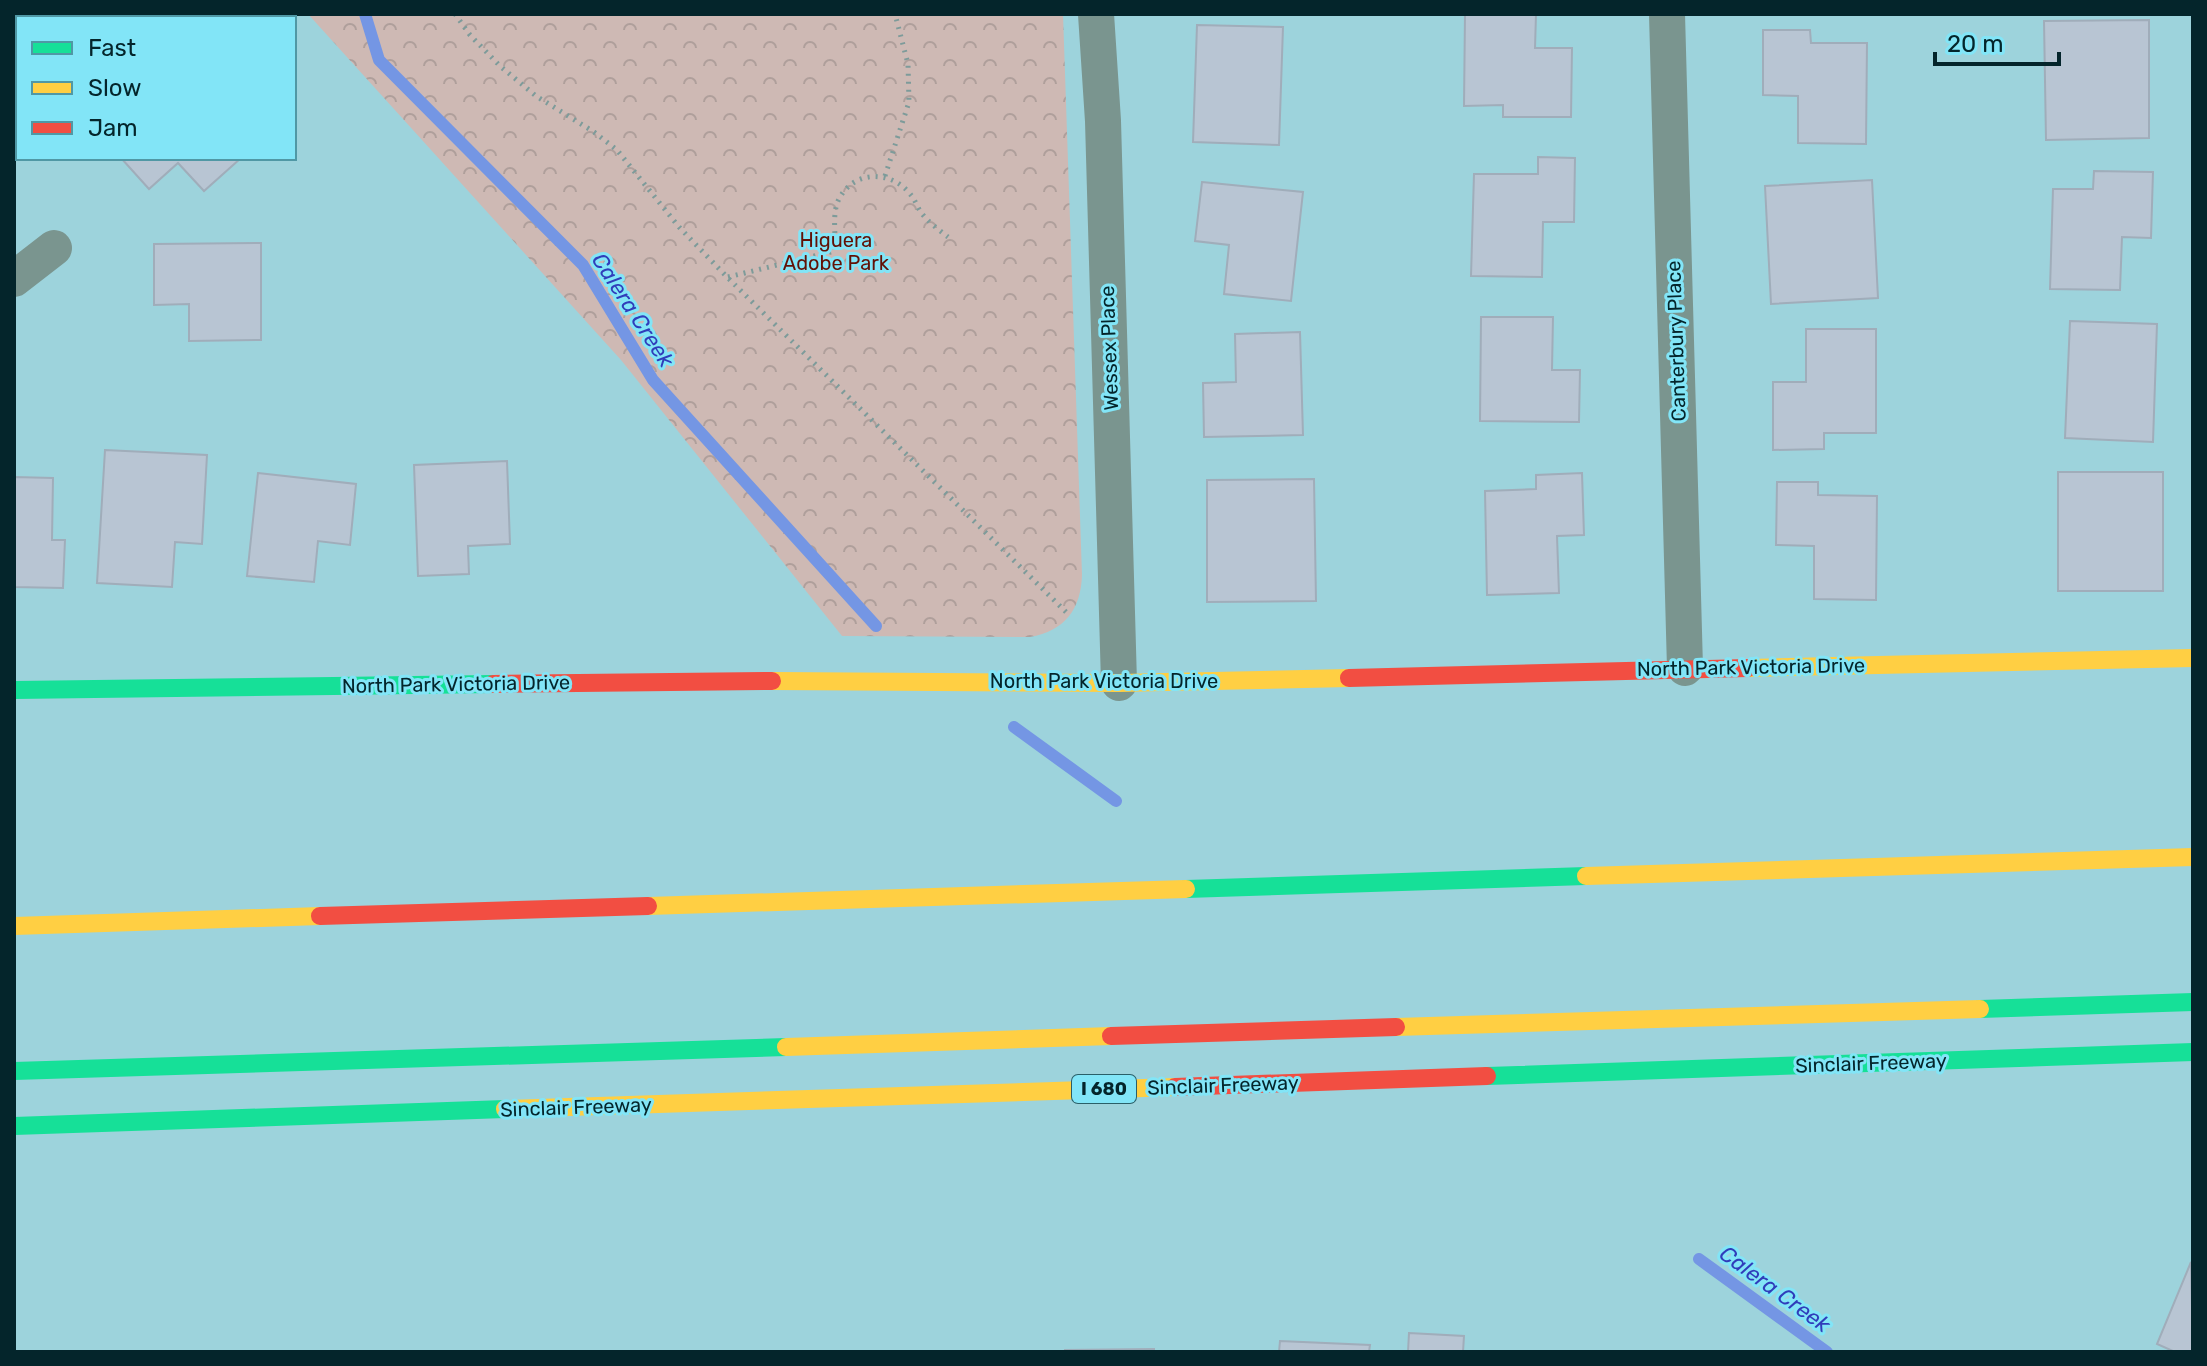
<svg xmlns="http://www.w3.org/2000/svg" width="2207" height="1366" font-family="Rubik,sans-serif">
	<defs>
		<pattern id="park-crowns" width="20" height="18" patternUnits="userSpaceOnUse" patternTransform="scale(2)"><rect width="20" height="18" fill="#ceb9b4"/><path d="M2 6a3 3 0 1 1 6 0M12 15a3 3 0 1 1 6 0" fill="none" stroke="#af9f9b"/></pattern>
	</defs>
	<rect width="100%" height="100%" fill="#9dd3dc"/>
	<!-- park -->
	<path fill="url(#park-crowns)" d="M308 14H1063L1082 575C1081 609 1065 631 1030 637L842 636 621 360Z"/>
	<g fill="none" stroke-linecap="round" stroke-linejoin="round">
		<!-- stream -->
		<g stroke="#7496e4" stroke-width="12">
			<polyline points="365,14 379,60 583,265 653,380 876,626"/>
			<polyline points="1014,727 1116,801"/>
			<polyline points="1699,1259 1827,1352"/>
		</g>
	</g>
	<!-- building -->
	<g fill="#b8c5d3" stroke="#a0adba" stroke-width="2">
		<polygon points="1465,14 1536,14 1535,48 1572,48 1571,117 1503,117 1503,105 1464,106"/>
		<polygon points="14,15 38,18 18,18 18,116 14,115"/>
		<polygon points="2149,20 2149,138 2046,140 2044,21"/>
		<polygon points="1197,25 1283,27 1279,145 1193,142"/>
		<polygon points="1763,30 1810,30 1811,43 1867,43 1866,144 1798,143 1798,96 1763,95"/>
		<polygon points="1538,157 1575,158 1574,222 1543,222 1542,277 1471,276 1474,174 1538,174"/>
		<polygon points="121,158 241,158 204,191 178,163 149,189"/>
		<polygon points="2094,171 2153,172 2151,238 2122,237 2120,290 2050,289 2053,189 2093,189"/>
		<polygon points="1872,180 1878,298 1771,304 1765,186"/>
		<polygon points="1202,182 1303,192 1291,301 1224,294 1229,245 1195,241"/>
		<polygon points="261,243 261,340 189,341 189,304 154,305 154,244"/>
		<polygon points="1481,317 1553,317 1552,370 1580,370 1579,422 1480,421"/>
		<polygon points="2070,321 2157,324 2153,442 2065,438"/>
		<polygon points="1806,329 1876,329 1876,433 1824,433 1824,449 1773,450 1773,382 1806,382"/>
		<polygon points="1300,332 1303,435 1204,437 1203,383 1236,382 1235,334"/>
		<polygon points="105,450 207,455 202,544 175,542 172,587 97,583"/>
		<polygon points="507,461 510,544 468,546 469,574 418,576 414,465"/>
		<rect x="2058" y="472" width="105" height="119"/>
		<polygon points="258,473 356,484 350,545 318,541 314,582 247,576"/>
		<polygon points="1582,473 1584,535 1557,536 1559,593 1487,595 1485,491 1536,489 1536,475"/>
		<polygon points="14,477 53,478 52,540 65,540 63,588 14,587"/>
		<polygon points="1314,479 1316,601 1207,602 1207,480"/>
		<polygon points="1777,482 1818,482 1818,495 1877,496 1876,600 1814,599 1814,546 1776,545"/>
		<polygon points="2191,1262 2193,1352 2175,1352 2157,1344"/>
		<polygon points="1409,1333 1464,1336 1463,1352 1408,1352"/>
		<polygon points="1280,1341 1370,1345 1369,1352 1279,1352"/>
		<polygon points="1154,1349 1154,1352 1065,1352 1065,1350"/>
	</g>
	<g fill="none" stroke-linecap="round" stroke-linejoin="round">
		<!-- path -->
		<g stroke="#7d9b9a" stroke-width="5" stroke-dasharray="2 6" stroke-linecap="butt">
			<polyline points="455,14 470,35 500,66 536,96 594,132 617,150 679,227 727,277 1070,616"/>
			<polyline points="885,176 909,102 908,64 895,14"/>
			<path d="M728 277 835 251C836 236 832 215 838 201 852 170 891 169 911 195 916 201 918 210 924 216 931 224 940 231 948 237"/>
		</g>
		<!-- street -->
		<g stroke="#7a958f" stroke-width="36">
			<polyline points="1096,14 1103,121 1119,683"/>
			<polyline points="1667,14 1685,668"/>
			<polyline points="14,279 54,248"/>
		</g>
		<!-- fast -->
		<g stroke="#16e098" stroke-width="18">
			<polyline points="14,690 493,684"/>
			<polyline points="1186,889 1586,876"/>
			<polyline points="1980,1009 2193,1002"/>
			<polyline points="14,1071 786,1047"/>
			<polyline points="1487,1076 2193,1052"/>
			<polyline points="14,1126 505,1109"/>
		</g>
		<!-- slow -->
		<g stroke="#ffcf43" stroke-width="18">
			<polyline points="1748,668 2193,658"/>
			<polyline points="772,681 1119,683 1349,678"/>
			<polyline points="1586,876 2193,857"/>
			<polyline points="648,906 1186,889"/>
			<polyline points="14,926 320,916"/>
			<polyline points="1396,1027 1980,1009"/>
			<polyline points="786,1047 1111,1036"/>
			<polyline points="505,1109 1175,1087"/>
		</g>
		<!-- jam -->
		<g stroke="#f24e42" stroke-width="18">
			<polyline points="1349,678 1748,668"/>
			<polyline points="493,684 772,681"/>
			<polyline points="320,916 648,906"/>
			<polyline points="1111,1036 1396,1027"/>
			<polyline points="1175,1087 1487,1076"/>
		</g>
	</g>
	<g text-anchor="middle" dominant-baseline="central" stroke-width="6" stroke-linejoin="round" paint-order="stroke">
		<!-- shield labels -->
		<rect fill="#82e5f7" stroke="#2a5f68" stroke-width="2" x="1072" y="1075" width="64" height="28" rx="6"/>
		<g font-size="18" font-weight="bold" fill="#04252b">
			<text x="1104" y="1089">I 680</text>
		</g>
		<!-- park labels -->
		<g font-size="20" fill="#621106" stroke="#82e5f7">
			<text x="836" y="240">Higuera<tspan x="836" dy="23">Adobe Park</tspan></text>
		</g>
		<!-- street labels -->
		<g font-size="20" fill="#04252b" stroke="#82e5f7">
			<text transform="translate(1676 341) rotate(-92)">Canterbury Place</text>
			<text transform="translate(1109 348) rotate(-92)">Wessex Place</text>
			<text transform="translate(1751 667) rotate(-1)">North Park Victoria Drive</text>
			<text x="1104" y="681">North Park Victoria Drive</text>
			<text transform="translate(456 684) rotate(-1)">North Park Victoria Drive</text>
			<text transform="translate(1871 1063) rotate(-2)">Sinclair Freeway</text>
			<text transform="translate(1223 1085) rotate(-2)">Sinclair Freeway</text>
			<text transform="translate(576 1107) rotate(-2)">Sinclair Freeway</text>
		</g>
		<!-- water labels -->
		<g font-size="22" font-style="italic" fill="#303dba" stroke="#82e5f7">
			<text transform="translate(633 310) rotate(57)">Calera Creek</text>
			<text transform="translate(1775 1289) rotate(36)">Calera Creek</text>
		</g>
	</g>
	<!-- border -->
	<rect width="2207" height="1366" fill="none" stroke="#04252b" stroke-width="32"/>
	<!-- legend -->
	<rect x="16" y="16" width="280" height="144" fill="#82e5f7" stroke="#5098a5" stroke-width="2"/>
	<rect x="32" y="42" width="40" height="12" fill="#16e098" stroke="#5098a5" stroke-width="2"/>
	<text x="88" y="56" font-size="24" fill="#04252b">Fast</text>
	<rect x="32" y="82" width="40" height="12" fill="#ffcf43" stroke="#5098a5" stroke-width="2"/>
	<text x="88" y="96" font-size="24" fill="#04252b">Slow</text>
	<rect x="32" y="122" width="40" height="12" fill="#f24e42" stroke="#5098a5" stroke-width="2"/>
	<text x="88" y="136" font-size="24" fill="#04252b">Jam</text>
	<!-- scale -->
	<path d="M1935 52v12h124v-12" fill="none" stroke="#04252b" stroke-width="4"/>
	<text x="1947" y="52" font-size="24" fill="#04252b" stroke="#82e5f7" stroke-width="6" paint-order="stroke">20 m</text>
</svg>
